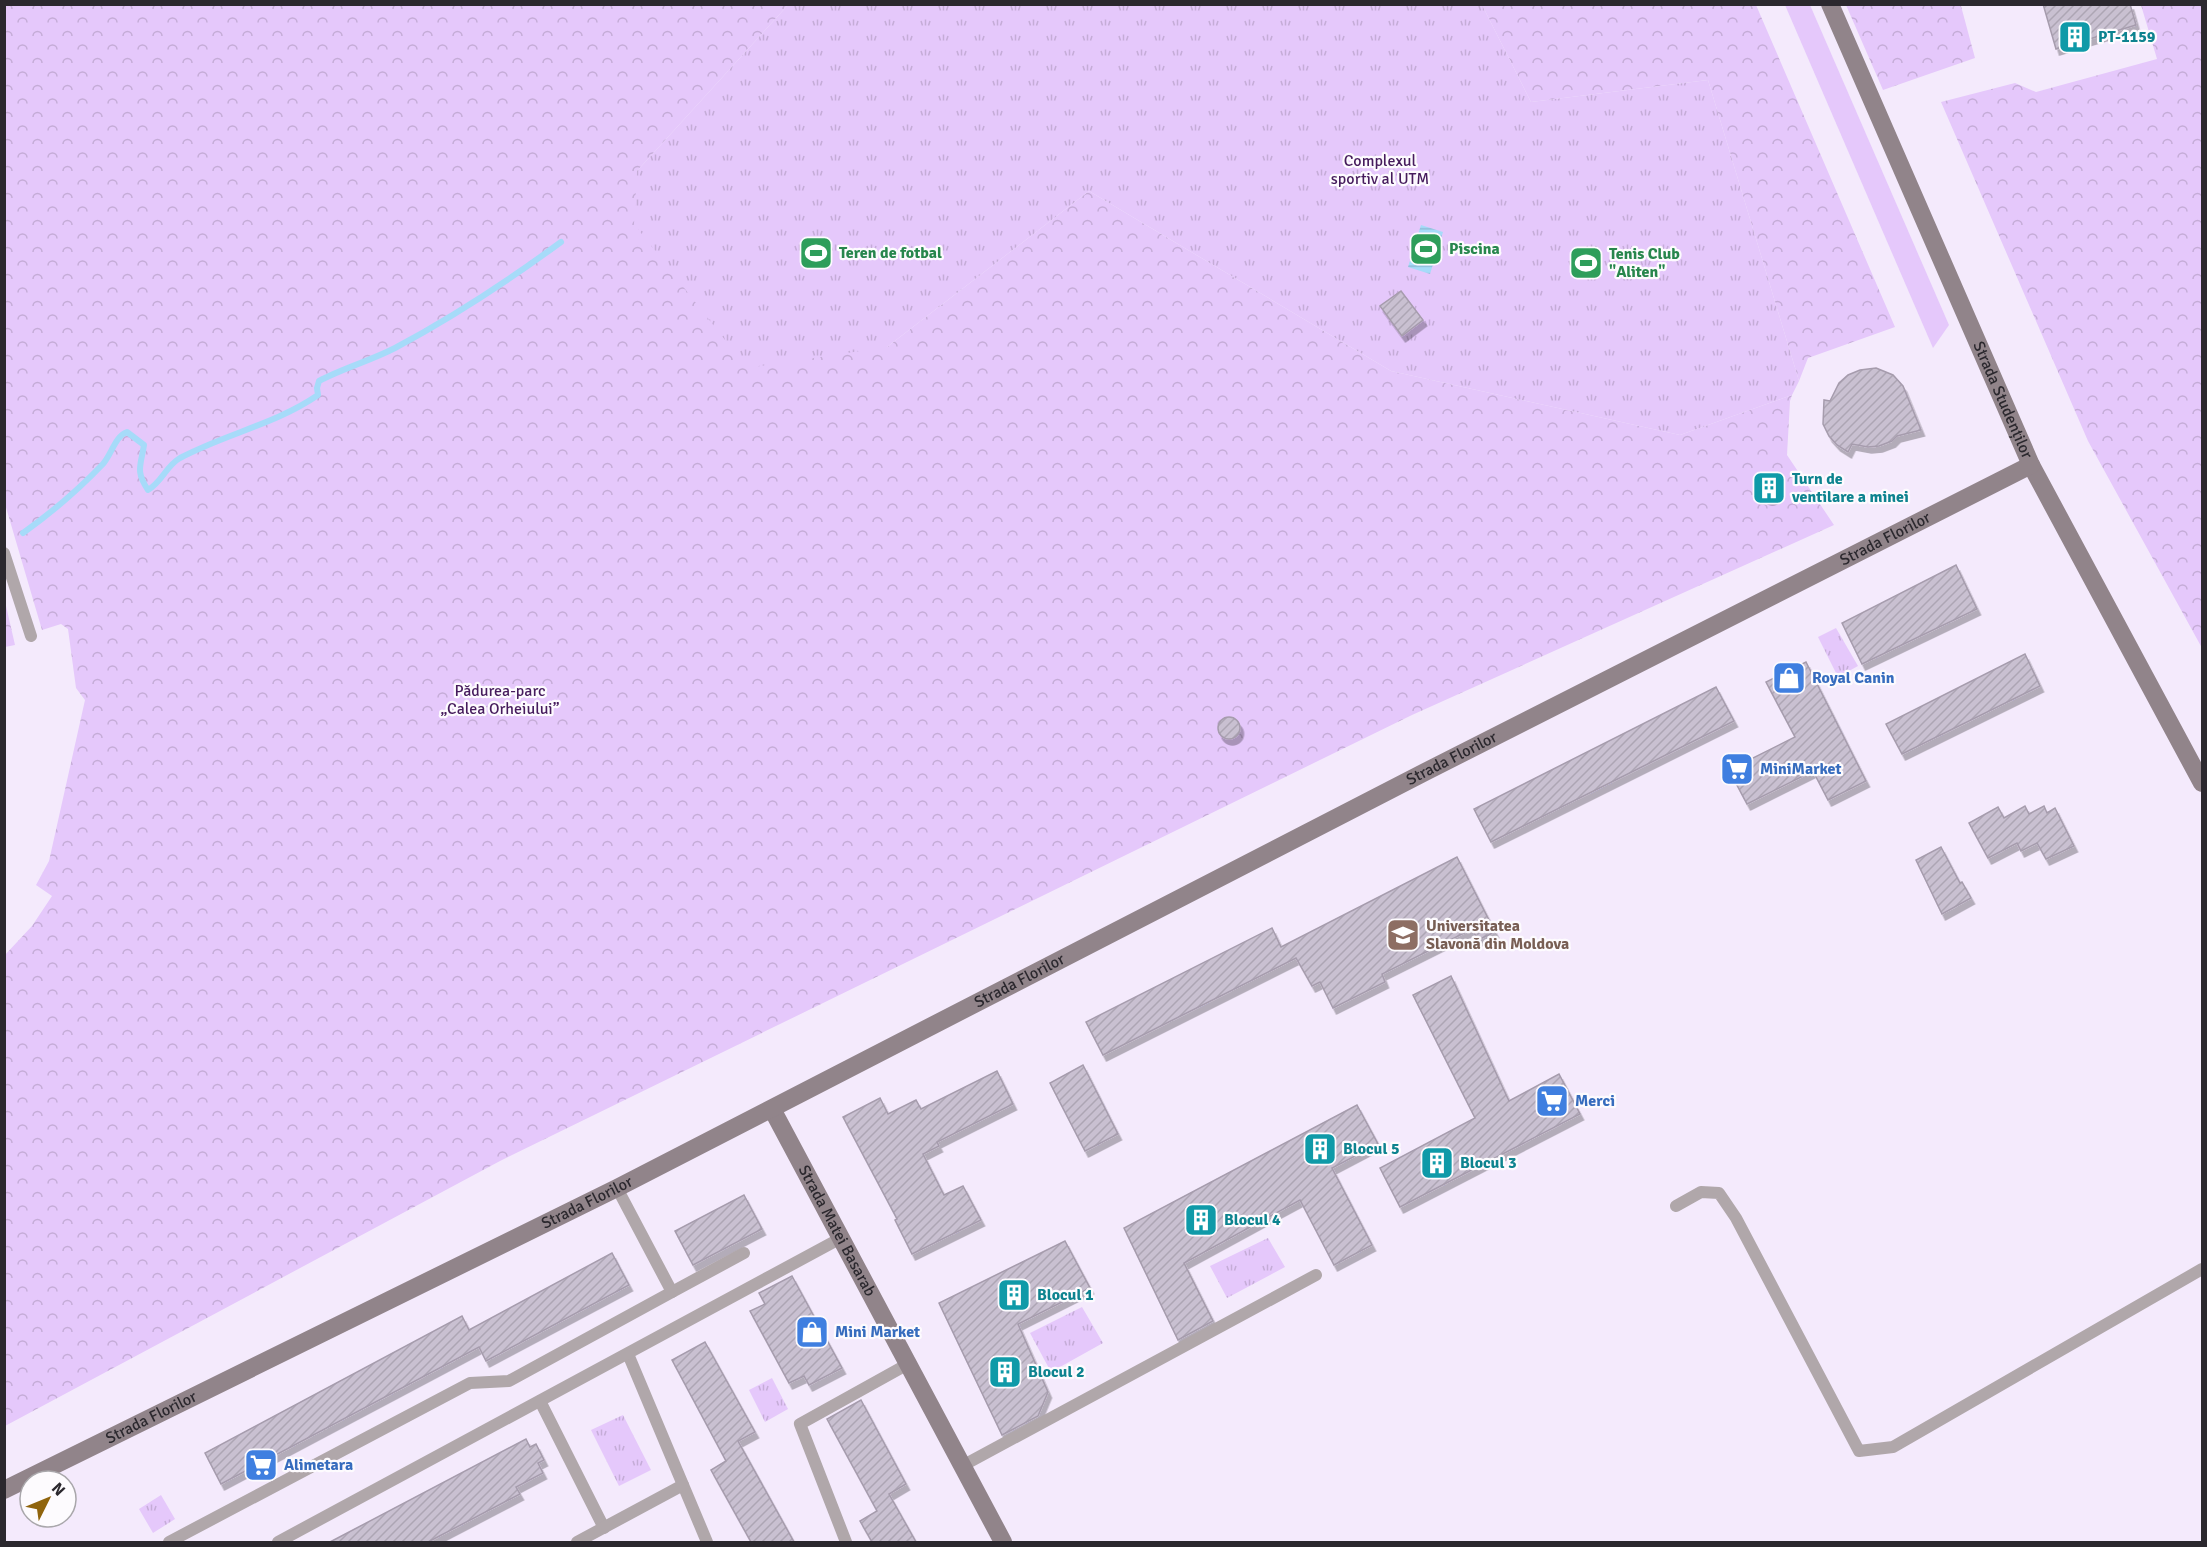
<svg xmlns="http://www.w3.org/2000/svg" width="2207" height="1547" font-family="Signika,sans-serif">
	<defs>
		<pattern id="forest-crowns" width="20" height="18" patternUnits="userSpaceOnUse" patternTransform="scale(1.5)"><rect width="20" height="18" fill="#e5c8fb"/><path d="M2 6a3 3 0 1 1 6 0M12 15a3 3 0 1 1 6 0" fill="none" stroke="#c5acd7"/></pattern>
		<pattern id="park-tufts" width="24" height="20" patternUnits="userSpaceOnUse" patternTransform="scale(1.5)"><rect width="24" height="20" fill="#e5c8fb"/><path d="M3 7l-1-3M5 7V3M7 7l1-3M15 17l-1-3M17 17v-4M19 17l1-3" fill="none" stroke="#c5acd7"/></pattern>
		<pattern id="water-rules" width="6" height="5" patternUnits="userSpaceOnUse" patternTransform="scale(1.5)"><rect width="6" height="5" fill="#a6dbf9"/><path d="M0 2.5h6" fill="none" stroke="#8fbcd6"/></pattern>
		<pattern id="building-hatch" width="6" height="6" patternUnits="userSpaceOnUse" patternTransform="scale(1.5)"><rect width="6" height="6" fill="#c9c0d1"/><path d="M-1 1l2-2M0 6l6-6M5 7l2-2" fill="none" stroke="#ada5b4"/></pattern>
		<filter id="shadow"><feDropShadow dx="3.5" dy="6" stdDeviation="0" flood-color="#0004"/></filter>
	</defs>
	<rect width="100%" height="100%" fill="#f4eafc"/>
	<!-- grass -->
	<polygon fill="#e5c8fb" points="1785,5 1810,5 1949,325 1933,348"/>
	<!-- forest -->
	<g fill="url(#forest-crowns)">
		<polygon points="5,5 788,5 637,171 887,347 1089,191 1391,371 1680,435 1792,395 1790,401 1787,455 1834,525 1412,715 500,1161 5,1426 4,956 32,926 52,896 36,885 49,861 85,700 76,688 68,629 61,624 42,630 5,504"/>
		<polygon points="1482,5 1756,5 1895,327 1808,358 1799,381 1708,80 1531,102"/>
		<polygon points="1846,5 1963,5 1961,6 1975,58 1883,90"/>
		<polygon points="2141,5 2202,5 2202,648 2088,441 1941,102 2015,83 2036,92 2157,59"/>
		<polygon points="4,597 15,645 5,647 4,647"/>
	</g>
	<!-- park -->
	<g fill="url(#park-tufts)">
		<polygon points="788,5 1482,5 1531,102 1708,80 1799,381 1792,395 1680,435 1391,371 1089,191 887,347 747,368 634,224 637,171"/>
		<polygon points="1836,628 1858,666 1838,677 1818,637"/>
		<polygon points="1268,1238 1285,1267 1227,1298 1210,1266"/>
		<polygon points="1082,1307 1103,1343 1051,1372 1030,1333"/>
		<polygon points="772,1378 788,1409 765,1422 749,1390"/>
		<polygon points="623,1415 651,1470 619,1486 591,1430"/>
		<polygon points="161,1495 175,1519 153,1533 139,1509"/>
	</g>
	<!-- water -->
	<polygon fill="url(#water-rules)" points="1421,225 1443,232 1430,274 1408,267"/>
	<g fill="none" stroke-linecap="round" stroke-linejoin="round">
		<!-- stream -->
		<path stroke="#a6dbf9" stroke-width="6" d="M23 533C51 513 78 490 102 465 111 456 115 436 127 432L144 445C141 465 135 471 148 490 162 482 166 466 180 458 225 434 276 424 318 395L317 388 319 381C343 368 370 361 395 348 453 317 508 281 561 242"/>
	</g>
	<!-- building -->
	<g fill="url(#building-hatch)" stroke="#a69cad" stroke-width="1.5" filter="url(#shadow)">
		<polygon points="2043,4 2130,4 2136,25 2056,49"/>
		<polygon points="1401,291 1423,320 1402,336 1380,306"/>
		<polygon points="1876,368 1893,375 1903,386 1921,430 1897,436 1892,441 1879,446 1868,447 1852,444 1848,452 1837,445 1829,436 1823,424 1824,400 1830,401 1839,383 1848,375 1860,370"/>
		<circle cx="1769" cy="488" r="11"/>
		<polygon points="1956,565 1977,609 1862,664 1842,623"/>
		<polygon points="2025,654 2040,686 1902,754 1886,724"/>
		<polygon points="1806,662 1866,781 1828,800 1813,771 1747,804 1729,770 1795,737 1766,682"/>
		<polygon points="1716,687 1734,721 1491,842 1474,809"/>
		<circle cx="1229" cy="728" r="11"/>
		<polygon points="2025,806 2029,814 2044,806 2047,813 2055,808 2074,846 2046,859 2037,843 2021,851 2017,843 1988,858 1969,823 1998,807 2004,818"/>
		<polygon points="1941,847 1960,883 1962,882 1971,898 1942,914 1916,860"/>
		<polygon points="1457,857 1495,932 1478,940 1472,929 1382,974 1385,982 1333,1008 1320,982 1312,986 1296,958 1103,1055 1086,1022 1272,928 1281,947"/>
		<polygon points="1451,976 1509,1101 1559,1074 1580,1114 1400,1207 1380,1168 1475,1118 1413,995"/>
		<polygon points="1083,1065 1118,1134 1085,1151 1050,1083"/>
		<polygon points="997,1071 1013,1104 937,1142 939,1146 923,1154 944,1195 963,1186 981,1220 912,1254 895,1220 897,1219 843,1117 880,1098 888,1114 916,1100 921,1109"/>
		<polygon points="1357,1105 1378,1144 1332,1168 1372,1245 1334,1265 1300,1200 1184,1263 1213,1321 1178,1340 1124,1228"/>
		<polygon points="744,1195 762,1229 693,1265 675,1231"/>
		<polygon points="1065,1241 1090,1288 1018,1324 1048,1392 1038,1416 1002,1435 939,1303"/>
		<polygon points="612,1253 629,1285 486,1361 479,1347 221,1484 205,1453 462,1316 469,1330"/>
		<polygon points="792,1276 842,1368 809,1385 804,1376 789,1383 750,1311 765,1304 759,1293"/>
		<polygon points="705,1342 755,1432 738,1441 794,1542 751,1542 711,1470 726,1461 672,1360"/>
		<polygon points="861,1400 906,1484 889,1494 916,1542 872,1542 860,1521 877,1511 827,1419"/>
		<polygon points="526,1439 530,1447 536,1444 544,1460 538,1463 543,1473 516,1487 520,1494 428,1542 330,1542"/>
	</g>
	<g fill="none" stroke-linecap="round" stroke-linejoin="round">
		<!-- lane -->
		<g stroke="#b0a7aa" stroke-width="12">
			<polyline points="4,553 31,636"/>
			<polyline points="1676,1206 1701,1192 1719,1193 1736,1218 1859,1451 1893,1447 2202,1269"/>
			<polyline points="672,1292 744,1253"/>
			<polyline points="628,1354 707,1542"/>
			<polyline points="540,1401 604,1528"/>
			<polyline points="962,1466 1316,1275"/>
			<polyline points="169,1542 470,1383 509,1381 672,1292 617,1188"/>
			<polyline points="278,1542 841,1238"/>
			<polyline points="577,1542 683,1485"/>
			<polyline points="846,1542 800,1424 908,1364"/>
		</g>
		<!-- secondary -->
		<g stroke="#91848a" stroke-width="18">
			<path id="s1" d="M1830 4 2031 465 2202 783"/>
			<path id="s2" d="M772 1109 1003 1542"/>
			<path id="s3" d="M4 1490 617 1188 1425 772 2031 465"/>
		</g>
	</g>
	<!-- icons -->
	<defs>
		<g id="building-square" transform="scale(1.725)"><rect x="-9" y="-9" width="18" height="18" rx="4" fill="#0f9aa8" stroke="#fdfbfe"/><path d="M-4-6H4V6H1V3H-1V6H-4ZM-2.5-4.3h1.7v1.8h-1.7ZM.8-4.3h1.7v1.8H.8ZM-2.5-1h1.7V.8h-1.7ZM.8-1h1.7V.8H.8Z" fill="#fff"/></g>
		<g id="stadium-square" transform="scale(1.725)"><rect x="-9" y="-9" width="18" height="18" rx="4" fill="#2e9e5b" stroke="#fdfbfe"/><path d="M0-5a6.5 5 0 1 0 0 10a6.5 5 0 1 0 0-10ZM-3.5-1.8h7v3.6h-7Z" fill="#fff"/></g>
		<g id="shop-square" transform="scale(1.725)"><rect x="-9" y="-9" width="18" height="18" rx="4" fill="#3f7fe0" stroke="#fdfbfe"/><path d="M-5-2.5h2.3a2.7 3.5 0 0 1 5.4 0H5L5.5 6h-11ZM-1.5-2.5h3a1.5 2.3 0 0 0-3 0Z" fill="#fff"/></g>
		<g id="supermarket-square" transform="scale(1.725)"><rect x="-9" y="-9" width="18" height="18" rx="4" fill="#3f7fe0" stroke="#fdfbfe"/><path d="M-6-5.5h2.5l.6 2H6L4.5 2H-2.5L-4.4-4H-6ZM-1.5 3.2a1.3 1.3 0 1 0 .1 0ZM3 3.2a1.3 1.3 0 1 0 .1 0Z" fill="#fff"/></g>
		<g id="university-square" transform="scale(1.725)"><rect x="-9" y="-9" width="18" height="18" rx="4" fill="#8d6e63" stroke="#fdfbfe"/><path d="M0-5L7-2L0 1L-7-2ZM-4 1L0 2.5L4 1V4Q0 6-4 4Z" fill="#fff"/></g>
	</defs>
	<g fill-rule="evenodd">
		<use href="#building-square" x="2075" y="37"/>
		<use href="#stadium-square" x="1426" y="249"/>
		<use href="#stadium-square" x="816" y="253"/>
		<use href="#stadium-square" x="1586" y="263"/>
		<use href="#building-square" x="1769" y="488"/>
		<use href="#shop-square" x="1789" y="678"/>
		<use href="#supermarket-square" x="1737" y="769"/>
		<use href="#university-square" x="1403" y="935"/>
		<use href="#supermarket-square" x="1552" y="1101"/>
		<use href="#building-square" x="1320" y="1149"/>
		<use href="#building-square" x="1437" y="1163"/>
		<use href="#building-square" x="1201" y="1220"/>
		<use href="#building-square" x="1014" y="1295"/>
		<use href="#shop-square" x="812" y="1332"/>
		<use href="#building-square" x="1005" y="1372"/>
		<use href="#supermarket-square" x="261" y="1465"/>
	</g>
	<g text-anchor="middle" dominant-baseline="central" stroke-width="4.5" stroke-linejoin="round" paint-order="stroke">
		<!-- culture labels -->
		<g font-size="16" font-weight="bold" fill="#0d838f" stroke="#fdfbfe" text-anchor="start">
			<text x="2098" y="37">PT-1159</text>
			<text x="1792" y="479">Turn de<tspan x="1792" dy="18">ventilare a minei</tspan></text>
			<text x="1343" y="1149">Blocul 5</text>
			<text x="1460" y="1163">Blocul 3</text>
			<text x="1224" y="1220">Blocul 4</text>
			<text x="1037" y="1295">Blocul 1</text>
			<text x="1028" y="1372">Blocul 2</text>
		</g>
		<!-- park labels -->
		<g font-size="16" fill="#461c5d" stroke="#fdfbfe">
			<text x="1380" y="161">Complexul<tspan x="1380" dy="18">sportiv al UTM</tspan></text>
			<text x="500" y="691">Pădurea-parc<tspan x="500" dy="18">„Calea Orheiului”</tspan></text>
		</g>
		<!-- leisure labels -->
		<g font-size="16" font-weight="bold" fill="#27864d" stroke="#fdfbfe" text-anchor="start">
			<text x="1449" y="249">Piscina</text>
			<text x="839" y="253">Teren de fotbal</text>
			<text x="1609" y="254">Tenis Club<tspan x="1609" dy="18">"Aliten"</tspan></text>
		</g>
		<!-- street labels -->
		<g font-size="16" fill="#2b282e" stroke="#fdfbfe">
			<text stroke="none"><textPath href="#s1" startOffset="432">Strada Studenților</textPath></text>
			<text stroke="none"><textPath href="#s3" startOffset="2108">Strada Florilor</textPath></text>
			<text stroke="none"><textPath href="#s3" startOffset="1622">Strada Florilor</textPath></text>
			<text stroke="none"><textPath href="#s3" startOffset="1136">Strada Florilor</textPath></text>
			<text stroke="none"><textPath href="#s3" startOffset="650">Strada Florilor</textPath></text>
			<text stroke="none"><textPath href="#s2" startOffset="138">Strada Matei Basarab</textPath></text>
			<text stroke="none"><textPath href="#s3" startOffset="164">Strada Florilor</textPath></text>
		</g>
		<!-- shop labels -->
		<g font-size="16" font-weight="bold" fill="#366cbe" stroke="#fdfbfe" text-anchor="start">
			<text x="1812" y="678">Royal Canin</text>
			<text x="1760" y="769">MiniMarket</text>
			<text x="1575" y="1101">Merci</text>
			<text x="835" y="1332">Mini Market</text>
			<text x="284" y="1465">Alimetara</text>
		</g>
		<!-- education labels -->
		<g font-size="16" font-weight="bold" fill="#785e54" stroke="#fdfbfe" text-anchor="start">
			<text x="1426" y="926">Universitatea<tspan x="1426" dy="18">Slavonă din Moldova</tspan></text>
		</g>
	</g>
	<!-- border -->
	<rect width="2207" height="1547" fill="none" stroke="#2b282e" stroke-width="12"/>
	<!-- north arrow -->
	<g transform="translate(48 1499) rotate(47)"><circle r="28" fill="#fdfbfe" stroke="#a9a7ab" stroke-width="1.5"/>
	<path d="M0-4.5L10 22L0 15L-10 22Z" fill="#90640d"/>
	<text y="-9" font-size="16" font-weight="bold" text-anchor="middle" fill="#2b282e">N</text>
	</g>
</svg>
